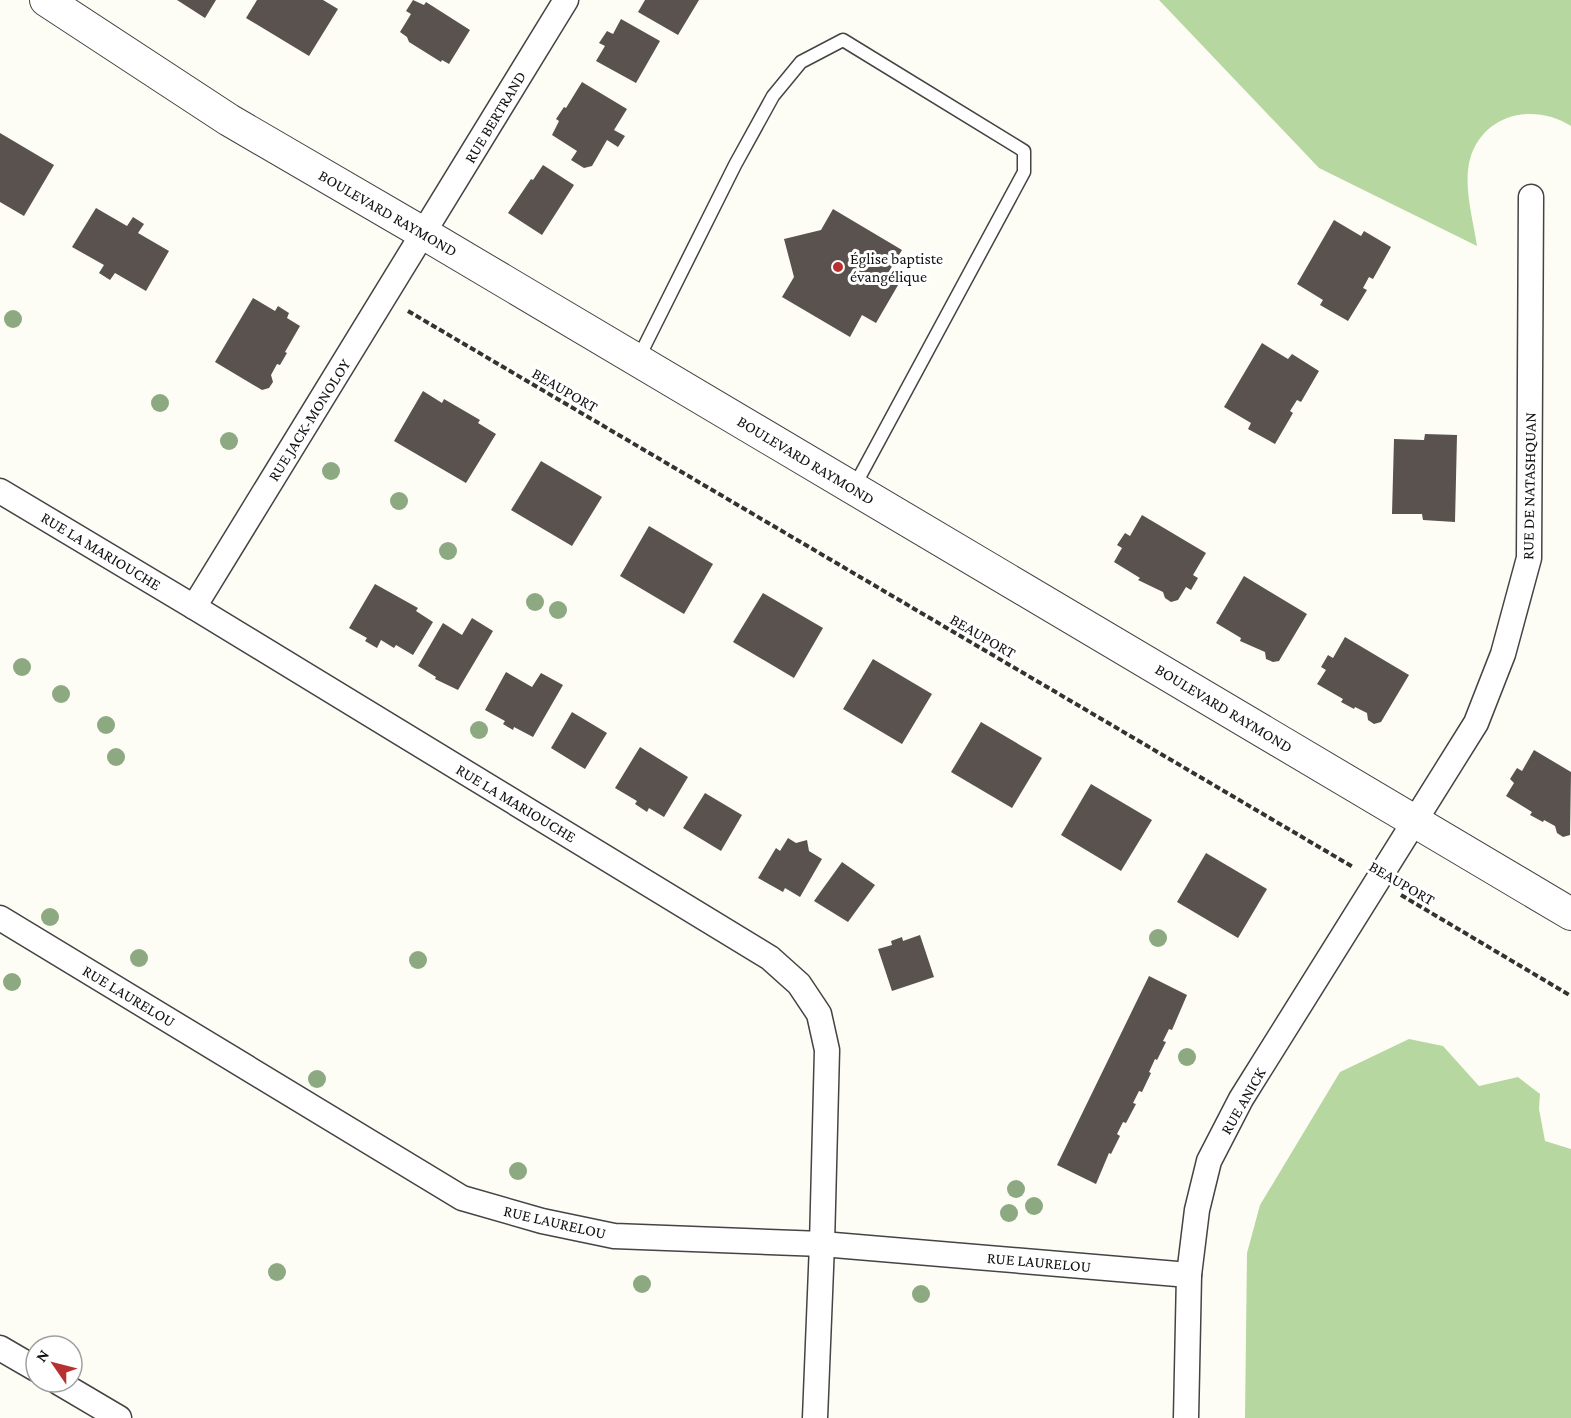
<svg xmlns="http://www.w3.org/2000/svg" width="1571" height="1418" font-family="'Crimson Pro',serif">
	<rect width="100%" height="100%" fill="#fefdf5"/>
	<!-- forest -->
	<g fill="#b6d7a0">
		<path d="M1159 0H1571V126C1534 102 1483 114 1470 159 1463 186 1473 219 1477 246L1319 168Z"/>
		<polygon points="1409,1039 1443,1046 1479,1086 1518,1077 1540,1094 1539,1109 1545,1141 1571,1149 1571,1418 1245,1418 1247,1253 1260,1205 1340,1072"/>
	</g>
	<!-- building -->
	<g fill="#59524e">
		<polygon points="177,0 216,0 205,18"/>
		<polygon points="257,0 323,0 338,9 309,56 246,18"/>
		<polygon points="413,0 424,5 426,2 470,30 449,64 442,60 441,62 409,42 407,37 400,32 411,14 406,11"/>
		<polygon points="645,0 699,0 678,35 638,12"/>
		<polygon points="621,19 660,41 636,83 596,61 605,46 599,43 607,31 613,34"/>
		<polygon points="582,82 627,109 614,130 625,136 618,147 607,140 592,166 584,168 571,160 577,151 552,135 559,121 556,119 564,107 566,108"/>
		<polygon points="0,133 54,165 24,216 0,202"/>
		<polygon points="543,165 574,185 542,235 508,213 531,179 533,180"/>
		<polygon points="96,208 127,226 133,217 144,224 138,233 169,251 146,291 115,273 110,280 99,273 104,265 72,247"/>
		<polygon points="833,209 902,250 888,273 901,280 876,323 862,315 850,337 782,297 794,277 784,239 821,230"/>
		<polygon points="1334,220 1361,236 1364,231 1391,247 1373,279 1369,277 1363,288 1367,290 1348,321 1320,305 1323,300 1297,284"/>
		<polygon points="253,298 275,311 278,306 289,313 287,318 300,326 285,352 287,353 280,365 277,364 271,375 273,382 269,388 262,390 215,362"/>
		<polygon points="1262,343 1288,359 1292,354 1319,371 1301,402 1297,400 1290,411 1293,413 1275,444 1248,429 1251,423 1224,407"/>
		<polygon points="423,391 442,403 444,399 480,420 478,423 496,434 466,483 394,441"/>
		<polygon points="1425,434 1457,435 1455,522 1423,520 1422,514 1392,514 1394,439 1424,440"/>
		<polygon points="541,461 602,497 572,546 511,510"/>
		<polygon points="1142,515 1206,553 1193,575 1198,578 1191,590 1186,587 1178,600 1171,602 1165,598 1163,592 1138,580 1140,578 1114,562 1122,548 1117,545 1125,533 1130,536"/>
		<polygon points="649,526 713,564 684,614 620,576"/>
		<polygon points="1244,576 1307,614 1279,661 1273,662 1266,659 1265,652 1240,641 1241,638 1216,623"/>
		<polygon points="375,584 418,608 416,611 433,622 413,655 396,645 394,648 381,640 377,648 365,641 367,638 349,628"/>
		<polygon points="763,593 823,628 794,678 733,642"/>
		<polygon points="472,618 493,631 458,690 435,679 436,677 418,666 443,623 462,635"/>
		<polygon points="1345,637 1409,675 1381,722 1374,724 1368,720 1367,713 1355,707 1354,709 1341,702 1343,699 1317,684 1326,670 1321,667 1328,655 1333,658"/>
		<polygon points="873,659 932,694 902,744 843,709"/>
		<polygon points="506,672 532,687 541,673 563,685 533,737 514,727 513,730 503,724 505,721 485,710"/>
		<polygon points="572,712 607,733 585,769 551,748"/>
		<polygon points="981,722 1042,758 1012,808 951,772"/>
		<polygon points="640,747 688,777 664,817 649,808 647,812 635,804 637,801 615,788"/>
		<polygon points="1534,750 1571,772 1570,835 1563,837 1557,833 1555,826 1544,820 1543,822 1530,815 1532,812 1506,796 1514,783 1510,779 1517,768 1522,771"/>
		<polygon points="1091,784 1152,820 1121,871 1061,835"/>
		<polygon points="705,793 742,815 721,851 683,828"/>
		<polygon points="788,838 796,843 807,840 809,851 822,859 800,897 785,888 783,892 758,878 776,848 780,851"/>
		<polygon points="1206,853 1267,889 1238,938 1177,902"/>
		<polygon points="842,862 875,885 848,922 814,901"/>
		<polygon points="920,935 934,977 892,991 878,949 892,945 891,941 902,937 903,941"/>
		<polygon points="1149,976 1187,995 1172,1030 1169,1029 1163,1041 1166,1042 1157,1060 1155,1059 1149,1072 1151,1073 1142,1092 1139,1091 1133,1103 1136,1104 1126,1123 1123,1122 1117,1134 1120,1136 1111,1154 1109,1153 1096,1184 1057,1165"/>
	</g>
	<g fill="none" stroke-linecap="round" stroke-linejoin="round">
		<!-- service casing -->
		<g stroke="#444" stroke-width="15">
			<polyline id="service" points="638,359 735,165 773,96 801,62 843,40 1024,151 1024,172 854,487"/>
		</g>
		<!-- minor casing -->
		<g stroke="#444" stroke-width="27">
			<g id="minor">
				<polyline points="0,491 194,607 770,958 799,984 819,1014 827,1050 822,1244 815,1418"/>
				<polyline points="194,607 566,0"/>
				<polyline points="0,918 462,1198 542,1221 614,1236 822,1244 1189,1275"/>
				<polyline points="0,1348 36,1369"/>
				<polyline points="58,1382 119,1418"/>
				<polyline points="1186,1418 1189,1275 1197,1210 1209,1161 1241,1099 1476,723 1503,654 1529,558 1531,197"/>
			</g>
		</g>
		<!-- tertiary casing -->
		<g stroke="#444" stroke-width="34">
			<polyline id="tertiary" points="46,0 229,120 423,233 1571,914"/>
		</g>
		<!-- path -->
		<g stroke="#333" stroke-width="4" stroke-dasharray="6 3" stroke-linecap="butt">
			<polyline points="408,311 1353,867"/>
			<polyline points="1401,895 1571,996"/>
		</g>
		<!-- service -->
		<use href="#service" stroke="#fff" stroke-width="12"/>
		<!-- minor -->
		<use href="#minor" stroke="#fff" stroke-width="24"/>
		<!-- tertiary -->
		<use href="#tertiary" stroke="#fff" stroke-width="32"/>
	</g>
	<!-- trees -->
	<g fill="#8ca982">
		<circle cx="13" cy="319" r="9"/>
		<circle cx="160" cy="403" r="9"/>
		<circle cx="229" cy="441" r="9"/>
		<circle cx="331" cy="471" r="9"/>
		<circle cx="399" cy="501" r="9"/>
		<circle cx="448" cy="551" r="9"/>
		<circle cx="535" cy="602" r="9"/>
		<circle cx="558" cy="610" r="9"/>
		<circle cx="22" cy="667" r="9"/>
		<circle cx="61" cy="694" r="9"/>
		<circle cx="106" cy="725" r="9"/>
		<circle cx="479" cy="730" r="9"/>
		<circle cx="116" cy="757" r="9"/>
		<circle cx="50" cy="917" r="9"/>
		<circle cx="1158" cy="938" r="9"/>
		<circle cx="139" cy="958" r="9"/>
		<circle cx="418" cy="960" r="9"/>
		<circle cx="12" cy="982" r="9"/>
		<circle cx="1187" cy="1057" r="9"/>
		<circle cx="317" cy="1079" r="9"/>
		<circle cx="518" cy="1171" r="9"/>
		<circle cx="1016" cy="1189" r="9"/>
		<circle cx="1034" cy="1206" r="9"/>
		<circle cx="1009" cy="1213" r="9"/>
		<circle cx="277" cy="1272" r="9"/>
		<circle cx="642" cy="1284" r="9"/>
		<circle cx="921" cy="1294" r="9"/>
	</g>
	<!-- markers -->
	<circle fill="#b83131" stroke="#fff" stroke-width="2" cx="838" cy="267" r="6"/>
	<g text-anchor="middle" dominant-baseline="central" stroke-width="6" stroke-linejoin="round" paint-order="stroke">
		<!-- street labels -->
		<g font-size="16" fill="#111" stroke="#fff">
			<text transform="translate(495 117) rotate(-59)">RUE BERTRAND</text>
			<text transform="translate(388 213) rotate(30)">BOULEVARD RAYMOND</text>
			<text transform="translate(565 390) rotate(30)">BEAUPORT</text>
			<text transform="translate(309 420) rotate(-58)">RUE JACK-MONOLOY</text>
			<text transform="translate(806 460) rotate(31)">BOULEVARD RAYMOND</text>
			<text transform="translate(1529 486) rotate(-89)">RUE DE NATASHQUAN</text>
			<text transform="translate(101 551) rotate(31)">RUE LA MARIOUCHE</text>
			<text transform="translate(983 636) rotate(30)">BEAUPORT</text>
			<text transform="translate(1224 708) rotate(31)">BOULEVARD RAYMOND</text>
			<text transform="translate(516 803) rotate(31)">RUE LA MARIOUCHE</text>
			<text transform="translate(1402 883) rotate(30)">BEAUPORT</text>
			<text transform="translate(129 996) rotate(31)">RUE LAURELOU</text>
			<text transform="translate(1243 1101) rotate(-60)">RUE ANICK</text>
			<text transform="translate(555 1222) rotate(13)">RUE LAURELOU</text>
			<text transform="translate(1039 1262) rotate(5)">RUE LAURELOU</text>
		</g>
		<!-- poi labels -->
		<g font-size="16" fill="#111" stroke="#fff" text-anchor="start">
			<text x="850" y="258">Église baptiste<tspan x="850" dy="18">évangélique</tspan></text>
		</g>
	</g>
	<!-- north arrow -->
	<g transform="translate(54 1364) rotate(305)"><circle r="28" fill="#ffffff" stroke="#a0a0a0" stroke-width="1.5"/>
	<path d="M0-4.5L10 22L0 15L-10 22Z" fill="#b83131"/>
	<text y="-9" font-size="16" font-weight="bold" text-anchor="middle" fill="#111111">N</text>
	</g>
</svg>
